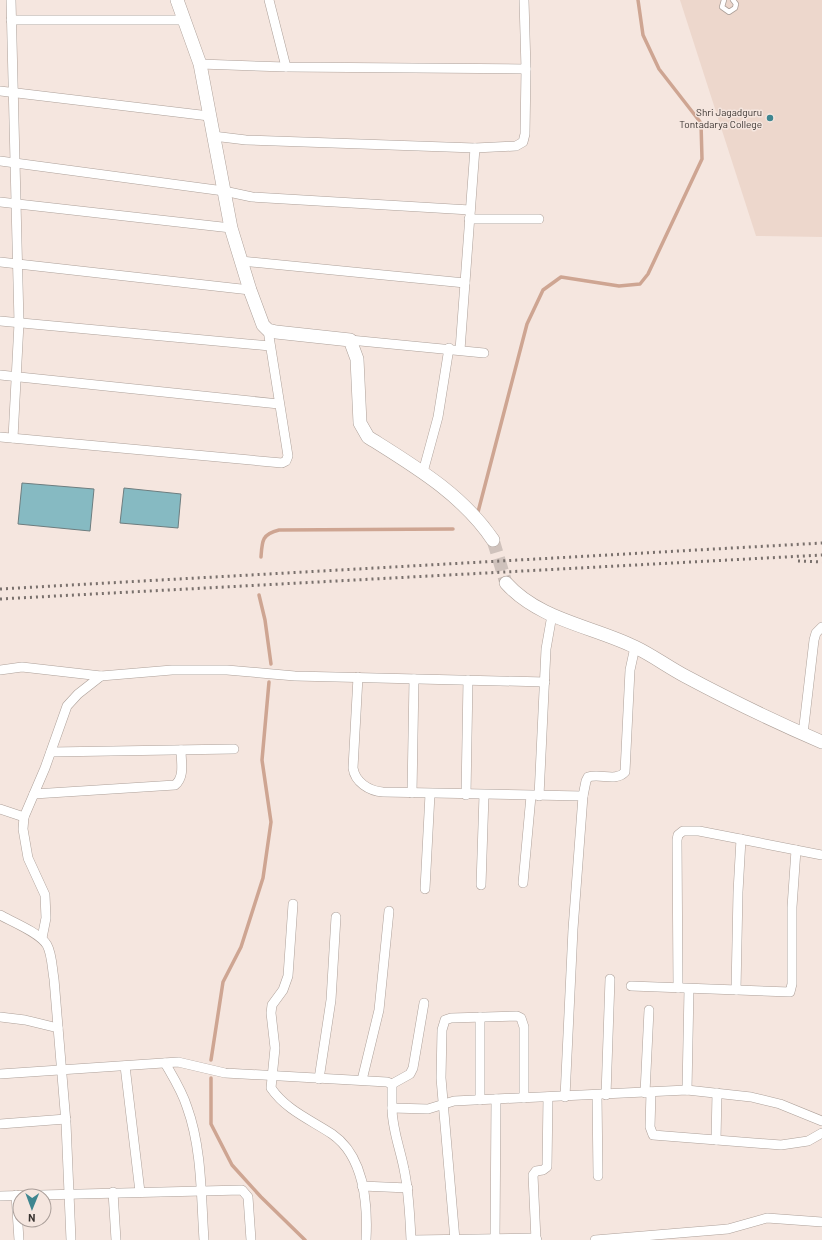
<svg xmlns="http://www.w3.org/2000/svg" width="822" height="1240" font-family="Barlow,sans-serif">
	<rect width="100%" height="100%" fill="#f5e6df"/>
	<!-- built -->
	<polygon fill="#edd7cc" points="680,0 822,0 822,237 756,236"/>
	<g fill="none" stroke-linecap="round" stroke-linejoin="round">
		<!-- stream -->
		<g stroke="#cea592" stroke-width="3.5">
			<polyline points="478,512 527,324 543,290 561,277 619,286 640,284 648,274 702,159 701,123 659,69 643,35 638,0"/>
			<path d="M261 557C262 541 262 534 279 530L453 529"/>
			<polyline points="259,595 265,620 271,664"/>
			<polyline points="211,1060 223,982 241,947 263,878 271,822 262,760 269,682"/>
			<polyline points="211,1078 211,1124 232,1165 261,1197 305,1240"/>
		</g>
	</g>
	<!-- building -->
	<g fill="#86bac2" stroke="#6d7d7f">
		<polygon points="22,483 94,489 90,531 18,524"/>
		<polygon points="124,488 181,494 178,528 120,523"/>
	</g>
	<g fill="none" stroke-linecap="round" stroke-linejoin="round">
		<!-- secondary-tunnel -->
		<polyline stroke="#cfc2bc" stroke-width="13" stroke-dasharray="13 6" stroke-linecap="butt" points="493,540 506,583"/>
		<!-- lane casing -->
		<g stroke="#ada099" stroke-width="6">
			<polyline id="lane" points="724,0 722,7 729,12 735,8 736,4 733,0"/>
		</g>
		<!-- street casing -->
		<g stroke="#ada099" stroke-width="10">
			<g id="street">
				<polyline points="11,0 19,323 13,438"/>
				<polyline points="269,0 286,67"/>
				<polyline points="11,20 184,20"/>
				<polyline points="200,64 286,67 526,69 524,0"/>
				<polyline points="0,91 209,116"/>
				<polyline points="213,136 246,140 475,148 516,146 523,142 525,134 526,69"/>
				<polyline points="0,161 224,191 252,197 470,210"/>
				<polyline points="0,202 231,228"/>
				<polyline points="469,219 539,219"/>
				<polyline points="241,261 465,283"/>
				<polyline points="0,262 250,290"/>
				<polyline points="0,321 270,346"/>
				<polyline points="350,340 484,353"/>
				<polyline points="460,350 475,148"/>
				<polyline points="0,375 279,404"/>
				<polyline points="0,437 282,463 286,461 288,456 268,330"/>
				<polyline points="423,472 438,417 449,348"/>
				<polyline points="0,670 22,667 101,676 172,670 227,670 295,676 545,682"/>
				<path d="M358 677 353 768C355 782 369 791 383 792L583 796"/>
				<polyline points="803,734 814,640 816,633 822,627"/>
				<polyline points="51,752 234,749"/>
				<polyline points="412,793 414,679"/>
				<path d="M34 794 175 785C185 777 181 762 181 750"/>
				<polyline points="466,795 468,680"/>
				<polyline points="539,796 546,649 552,615"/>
				<polyline points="0,809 24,817"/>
				<polyline points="523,883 531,796"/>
				<polyline points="481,885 484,795"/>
				<polyline points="425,889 430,794"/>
				<path d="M293 904 288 976 283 990 272 1005 271 1013 275 1048 271 1088C286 1110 311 1120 332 1134 364 1156 368 1204 366 1240"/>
				<path d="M0 915C13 922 40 933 47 945 52 954 52 968 54 979L66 1123 71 1240"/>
				<polyline points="42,938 46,918 45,895 28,858 23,829 24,817 45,768 67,706 78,694 101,676"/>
				<polyline points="631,986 790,992 792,984 792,907 796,850"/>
				<polyline points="678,988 677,840 678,835 683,831 699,831 822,855"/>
				<polyline points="736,990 738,892 741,839"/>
				<polyline points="0,1017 25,1020 58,1028"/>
				<path d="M165 1063C173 1077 182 1091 187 1107 202 1148 201 1196 204 1240"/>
				<polyline points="125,1066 140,1192"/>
				<polyline points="0,1074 178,1062 225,1073 387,1082 392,1084 392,1108 428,1109 454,1101 687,1090 751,1097 780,1104 822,1121"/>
				<polyline points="319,1079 331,1000 336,917"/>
				<polyline points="362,1080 379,1010 389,911"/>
				<polyline points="392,1084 410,1074 413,1068 424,1003"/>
				<polyline points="687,1090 689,989"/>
				<polyline points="651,1092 650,1127 653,1135 781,1145 808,1141 822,1133"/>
				<polyline points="645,1093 649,1010"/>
				<polyline points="597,1095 598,1176"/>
				<polyline points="606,1095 610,979"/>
				<path d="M565 1097 573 929 583 796 586 781 588 777C600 773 616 782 625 772L630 670 635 647"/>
				<polyline points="480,1100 480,1017"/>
				<path d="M392 1108C392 1129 400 1148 404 1169 409 1192 410 1216 411 1240"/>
				<polyline points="0,1124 66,1119"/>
				<polyline points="716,1140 717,1093"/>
				<polyline points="362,1186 408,1188"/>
				<polyline points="113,1192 116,1240"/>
				<polyline points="16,1195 19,1240"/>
				<polyline points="0,1196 242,1190 248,1197 251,1240"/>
				<polyline points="413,1240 536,1238 537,1240"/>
				<polyline points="455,1240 441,1078 442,1030 445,1020 451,1018 517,1016 521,1018 524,1027 524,1098"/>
				<polyline points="495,1240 496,1099"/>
				<polyline points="536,1240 533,1175 536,1171 543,1170 547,1167 548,1097"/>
				<polyline points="595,1240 728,1229 767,1218 822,1222"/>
			</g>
		</g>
		<!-- secondary casing -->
		<g stroke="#ada099" stroke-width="14">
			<g id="secondary">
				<path d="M177 0 200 64 231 228 250 290 263 325 268 330 276 332 350 340 357 359 360 423 368 437C414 466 462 494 493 540"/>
				<path d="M506 583C539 620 592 626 635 647 652 655 668 667 685 676 730 700 775 722 822 742"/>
			</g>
		</g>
		<!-- lane -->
		<use href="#lane" stroke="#fff" stroke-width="4.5"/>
		<!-- street -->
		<use href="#street" stroke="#fff" stroke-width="9"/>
		<!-- secondary -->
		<use href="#secondary" stroke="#fff" stroke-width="13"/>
		<!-- rail -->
		<g stroke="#79706c" stroke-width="3" stroke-dasharray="2 4" stroke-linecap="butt">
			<polyline points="798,561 822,562"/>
			<polyline points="0,589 822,543"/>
			<polyline points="0,599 822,555"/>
		</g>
	</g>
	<!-- markers -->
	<circle fill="#3f8690" stroke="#f5e6df" stroke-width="1.5" cx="770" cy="118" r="4"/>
	<g text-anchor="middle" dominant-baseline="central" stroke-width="3" stroke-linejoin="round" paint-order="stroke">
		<!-- poi labels -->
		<g font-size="10" fill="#393330" stroke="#f5e6df" text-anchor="end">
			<text x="762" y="112">Shri Jagadguru<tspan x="762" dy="12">Tontadarya College</tspan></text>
		</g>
	</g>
	<!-- north arrow -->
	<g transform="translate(32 1208) rotate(181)"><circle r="19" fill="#f5e6df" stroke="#aa9e99"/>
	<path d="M0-3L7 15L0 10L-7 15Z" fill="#3f8690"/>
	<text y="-6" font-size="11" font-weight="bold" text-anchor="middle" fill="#393330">N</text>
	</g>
</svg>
